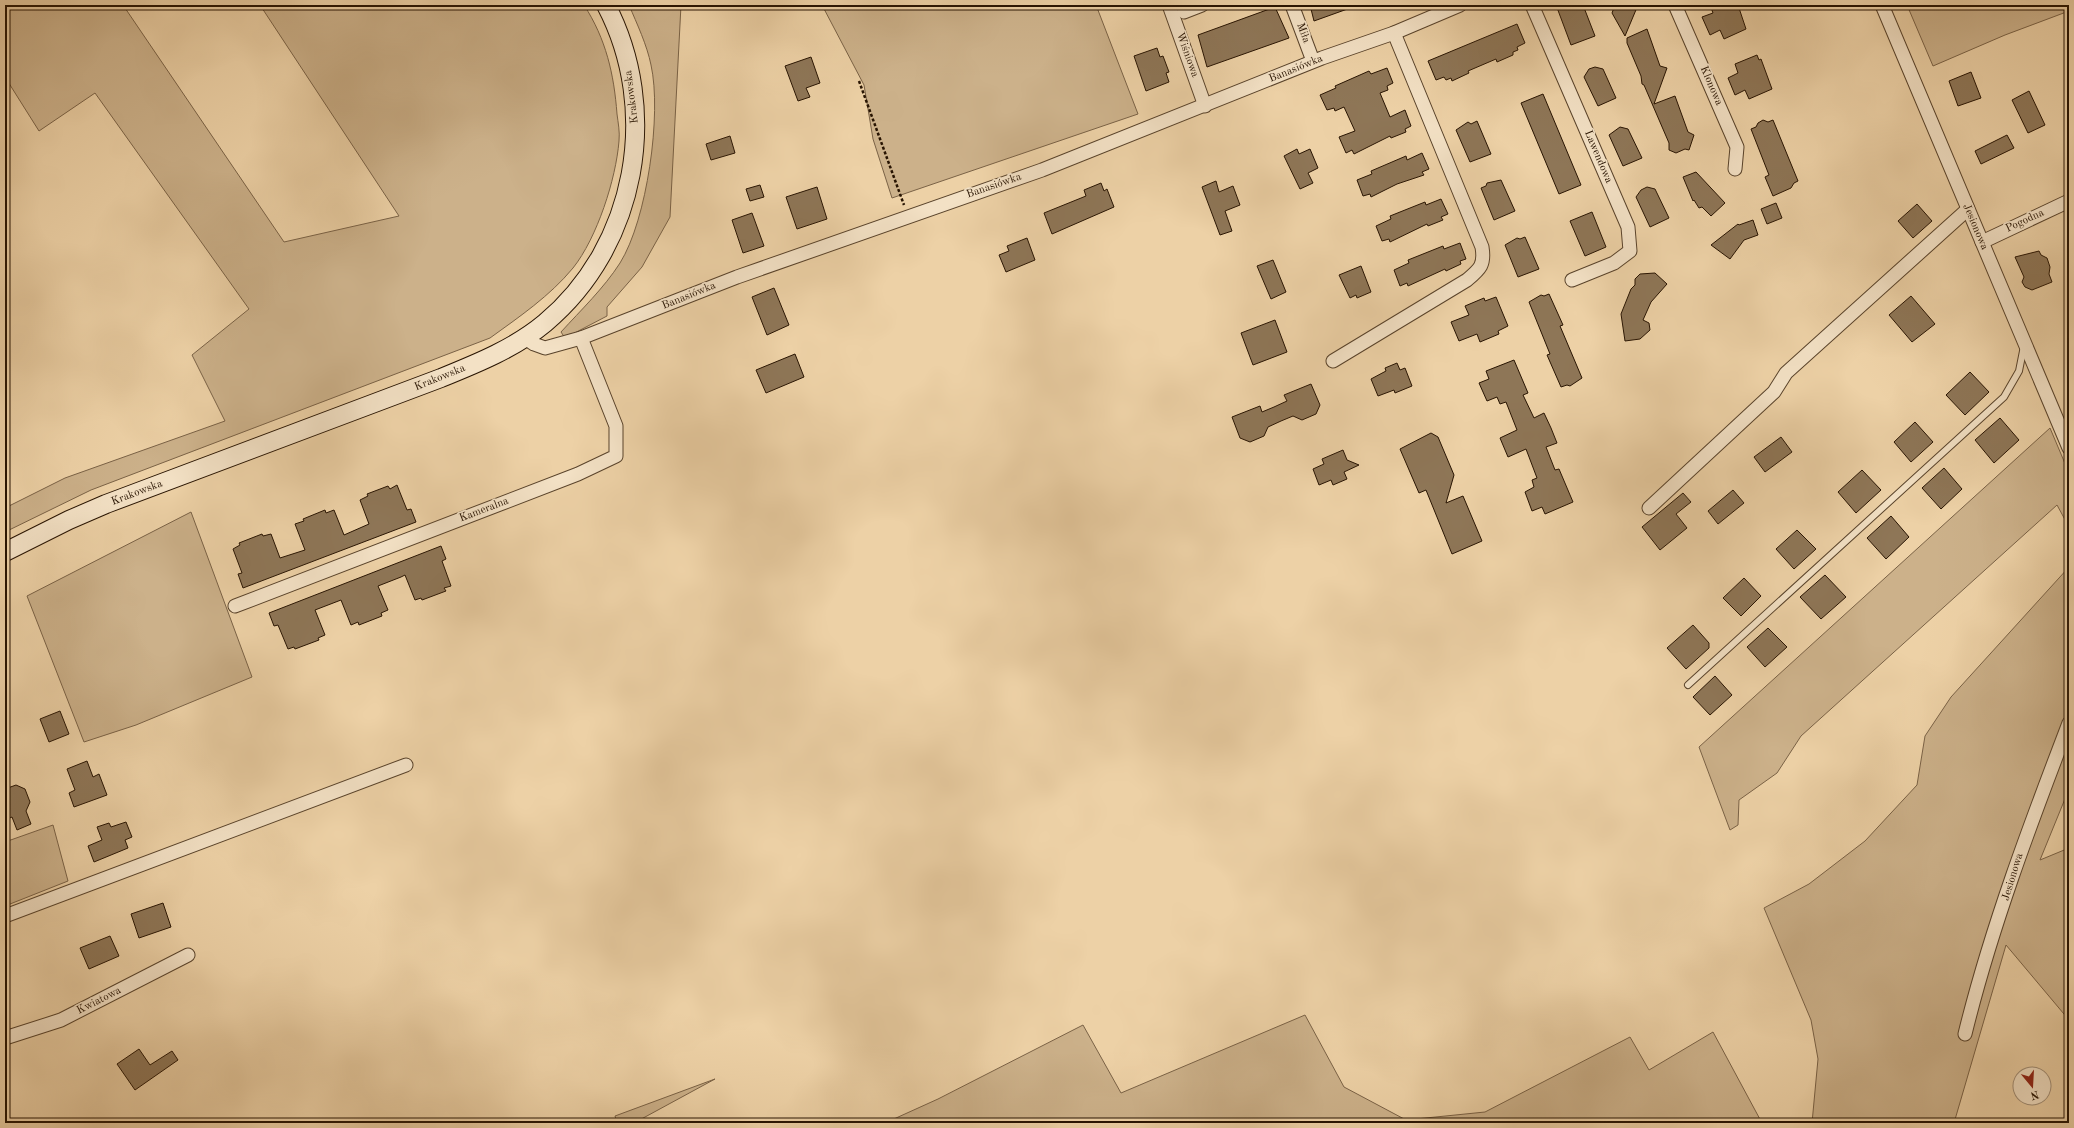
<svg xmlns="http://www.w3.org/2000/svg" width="2074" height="1128" font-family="'Old Standard TT',serif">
	<rect width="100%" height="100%" fill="#edd1a6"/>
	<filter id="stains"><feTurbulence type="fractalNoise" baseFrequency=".005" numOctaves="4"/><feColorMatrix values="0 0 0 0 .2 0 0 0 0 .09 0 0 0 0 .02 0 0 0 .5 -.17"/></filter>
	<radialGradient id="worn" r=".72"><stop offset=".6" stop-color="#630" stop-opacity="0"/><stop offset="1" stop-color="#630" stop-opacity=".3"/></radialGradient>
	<!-- green -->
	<g fill="#ccb18a" stroke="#7a6246">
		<path d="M5 5H123L284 242 399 216 260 5H584C606 39 614 74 617 114 618 122 620 132 619 141 616 179 597 238 573 268 550 296 519 317 490 338L91 490 5 532V508L65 478 225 421 192 355 249 309 95 93 39 131 5 77Z"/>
		<path d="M629 5H681L670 217 642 267 607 307V316L565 338 561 332C581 310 604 288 620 263 647 220 662 114 651 65 647 45 637 24 629 5Z"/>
		<polygon points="822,5 1096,5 1138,114 892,198 873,139 864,85"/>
		<polygon points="1907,5 2069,5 2069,11 2005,35 1933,66"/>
		<polygon points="2050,428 2069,473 2069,527 2057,505 1801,736 1777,773 1739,800 1738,825 1730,830 1699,747"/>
		<polygon points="191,512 252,677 136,725 84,742 27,596"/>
		<polygon points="2069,567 2069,789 2040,860 2069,848 2069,1020 2006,945 1954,1123 1812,1123 1818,1059 1811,1020 1764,908 1809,884 1865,841 1917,785 1925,736 1951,697"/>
		<polygon points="53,825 68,881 5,906 5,842"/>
		<polygon points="1305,1015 1344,1087 1406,1120 1485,1112 1630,1037 1649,1070 1713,1032 1762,1123 885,1123 938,1099 1083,1025 1121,1093"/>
		<polygon points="715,1079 634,1123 617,1123 615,1116"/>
	</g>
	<!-- building -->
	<g fill="#8e7657" stroke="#281402">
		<polygon points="1310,5 1353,5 1353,7 1314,21"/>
		<polygon points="1556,5 1583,5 1595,36 1571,45"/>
		<polygon points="1615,5 1638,5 1625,36 1612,13"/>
		<polygon points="1710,5 1738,5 1746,29 1724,39 1720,30 1710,35 1702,17 1713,13"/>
		<polygon points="1275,7 1289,38 1207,67 1198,35"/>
		<polygon points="1517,24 1525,43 1517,47 1518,50 1513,52 1513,55 1497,62 1496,59 1468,71 1469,73 1452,81 1451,78 1446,80 1444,77 1436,80 1428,61"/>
		<polygon points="1647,29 1660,66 1667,68 1654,104 1675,96 1688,132 1694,135 1689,150 1685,149 1676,153 1669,150 1669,143 1644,85 1642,84 1641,76 1627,43 1627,38"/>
		<polygon points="1157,48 1160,57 1163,56 1169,72 1166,73 1169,82 1146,91 1134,56"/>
		<polygon points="1757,55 1759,60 1761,59 1772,89 1749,99 1745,90 1735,95 1728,78 1738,73 1735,64"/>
		<polygon points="811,57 820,83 806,88 810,97 798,101 785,66"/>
		<polygon points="1595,67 1603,69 1616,98 1598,106 1584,77 1589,69"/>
		<polygon points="1387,68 1393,83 1387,86 1388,90 1380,93 1390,117 1405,110 1411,126 1405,129 1406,132 1391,138 1390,136 1354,154 1352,150 1346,153 1339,137 1355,131 1344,107 1335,111 1334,108 1327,110 1320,95 1336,88 1335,86 1369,71 1371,74"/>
		<polygon points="1971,72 1981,98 1958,106 1949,81"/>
		<polygon points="2029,91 2045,125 2028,133 2012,100"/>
		<polygon points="1543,94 1581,185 1559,194 1521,103"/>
		<polygon points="1763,120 1768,122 1773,120 1798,181 1794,183 1791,188 1773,196 1765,177 1769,175 1751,129 1756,127 1758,123"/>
		<polygon points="1477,121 1491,154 1470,162 1456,130 1468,122 1471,124"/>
		<polygon points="1620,127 1628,129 1642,158 1623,166 1609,135"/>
		<polygon points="2007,135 2014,148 1981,164 1975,151"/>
		<polygon points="730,136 735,153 711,160 706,144"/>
		<polygon points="1297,149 1299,154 1310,149 1318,168 1308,173 1313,183 1300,189 1284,156"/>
		<polygon points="1422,153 1429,169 1422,172 1424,175 1397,184 1371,197 1370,194 1363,196 1357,180 1372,174 1371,171 1406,156 1407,160"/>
		<polygon points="1696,172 1725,203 1711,216 1702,207 1699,208 1694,200 1693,201 1683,177"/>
		<polygon points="1501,180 1515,211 1494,220 1481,188 1486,186 1487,183"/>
		<polygon points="1216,181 1219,192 1233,186 1240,205 1225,211 1232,231 1220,235 1202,187"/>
		<polygon points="1101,183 1104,191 1107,189 1114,207 1052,234 1044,213 1086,196 1084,190"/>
		<polygon points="760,185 764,197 750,201 746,189"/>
		<polygon points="817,187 827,219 797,229 786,197"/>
		<polygon points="1647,187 1655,189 1669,218 1650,227 1636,197 1641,190"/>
		<polygon points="1441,199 1448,214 1441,217 1443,220 1428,226 1427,224 1390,242 1389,239 1382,241 1376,226 1391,219 1390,216 1425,202 1426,205"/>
		<polygon points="1776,203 1782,218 1767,224 1761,209"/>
		<polygon points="1917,204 1932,221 1913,238 1898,221"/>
		<polygon points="1592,212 1606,247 1585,256 1570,221"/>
		<polygon points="752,213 764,246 743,253 732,220"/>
		<polygon points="1753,220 1758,235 1744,240 1730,259 1711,245 1738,224 1739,225"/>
		<polygon points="1525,237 1539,269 1518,277 1505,245 1517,238 1520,239"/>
		<polygon points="1027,238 1035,260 1006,272 999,255 1009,251 1007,246"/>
		<polygon points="1460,243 1466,259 1460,261 1461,264 1446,271 1445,269 1408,286 1407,283 1400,286 1394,270 1409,263 1408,260 1443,246 1444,249"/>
		<polygon points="2039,251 2041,255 2047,258 2050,267 2049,274 2052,282 2032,290 2025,287 2022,282 2024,277 2015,257"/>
		<polygon points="1273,260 1286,292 1271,299 1257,266"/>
		<polygon points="1361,266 1371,292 1357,298 1356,295 1350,298 1339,275"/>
		<polygon points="1655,273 1667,284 1651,302 1643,320 1649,323 1650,330 1640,339 1625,341 1621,314 1631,289 1635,285 1635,279 1640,274"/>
		<polygon points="774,288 789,325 767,335 752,297"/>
		<polygon points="1549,294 1563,325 1560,326 1582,378 1570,386 1567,385 1561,387 1547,355 1550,354 1529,302 1541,295 1544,296"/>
		<polygon points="1911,296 1935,324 1912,342 1889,315"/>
		<polygon points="1496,297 1508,326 1498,331 1499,334 1480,342 1477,334 1459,341 1451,322 1469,315 1465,306 1484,298 1485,301"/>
		<polygon points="1275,320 1287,352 1253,365 1241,333"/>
		<polygon points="795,354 804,377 766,393 756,370"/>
		<polygon points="1514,360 1528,393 1523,395 1534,418 1544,413 1551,428 1557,443 1546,447 1555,470 1559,469 1573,502 1545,514 1542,507 1532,511 1525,492 1534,487 1532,480 1537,478 1526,449 1508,457 1500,438 1517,430 1506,402 1500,404 1497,397 1487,401 1479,383 1489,379 1486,371"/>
		<polygon points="1397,363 1400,370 1405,368 1412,386 1395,393 1394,390 1378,396 1371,379 1386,371 1385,368"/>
		<polygon points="1970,372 1989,392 1965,415 1946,395"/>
		<polygon points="1311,384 1320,405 1316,414 1302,420 1293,416 1281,421 1268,427 1264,436 1250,442 1240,438 1232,417 1260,406 1262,412 1274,407 1287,401 1284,395"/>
		<polygon points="2000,418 2019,440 1994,463 1975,440"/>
		<polygon points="1915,422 1933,442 1911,462 1894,442"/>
		<polygon points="1431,433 1438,437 1454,475 1446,503 1463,496 1482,541 1452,554 1426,490 1419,493 1400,449"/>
		<polygon points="1781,437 1792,452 1765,472 1754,457"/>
		<polygon points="1343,450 1347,460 1359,465 1344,472 1347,479 1333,485 1331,480 1319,485 1313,469 1324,464 1322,459"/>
		<polygon points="1944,468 1962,489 1941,509 1922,488"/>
		<polygon points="1862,470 1881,490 1856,513 1838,492"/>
		<polygon points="397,485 407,510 411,509 416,522 243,588 238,574 242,573 233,549 240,545 239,543 262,534 263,536 271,534 280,558 305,550 295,524 304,521 303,519 325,510 326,513 334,510 344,535 369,524 360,500 368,496 367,494 388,486 390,489"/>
		<polygon points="1733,490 1744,503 1718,524 1708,511"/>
		<polygon points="1683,493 1691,502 1676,514 1687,528 1660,550 1642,527"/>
		<polygon points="1891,516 1909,537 1886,559 1867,538"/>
		<polygon points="1797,530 1816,549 1794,569 1776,549"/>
		<polygon points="441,546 446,559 442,561 451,586 444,588 446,591 422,600 421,598 415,600 405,575 401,577 378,586 388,610 381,613 382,616 359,625 358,622 351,625 341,600 315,610 325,635 318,638 319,640 295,649 294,647 288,649 278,625 274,626 269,613"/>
		<polygon points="1825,575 1846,597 1821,619 1800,597"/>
		<polygon points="1744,578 1761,596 1741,616 1723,598"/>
		<polygon points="1693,625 1709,643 1709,648 1686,669 1667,648"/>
		<polygon points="1768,628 1787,647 1765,667 1747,647"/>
		<polygon points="1715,676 1732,695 1710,715 1693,697"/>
		<polygon points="60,711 69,734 49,742 40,719"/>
		<polygon points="87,761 93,777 99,774 107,795 74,807 69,793 75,790 67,769"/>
		<polygon points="16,785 25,789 30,802 26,811 31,824 17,830 12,817 5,820 5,789"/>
		<polygon points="126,822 132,837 125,840 128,848 94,862 88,846 102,840 97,827 109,823 111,827"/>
		<polygon points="163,903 171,927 139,938 131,914"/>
		<polygon points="110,936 119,956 89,969 80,948"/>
		<polygon points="139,1049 150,1065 172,1051 178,1060 135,1090 117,1064"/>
	</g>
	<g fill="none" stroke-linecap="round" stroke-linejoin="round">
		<!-- service casing -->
		<g stroke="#59432b" stroke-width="8">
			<polyline id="service" points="1688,685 2004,397 2019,371 2024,346"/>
		</g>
		<!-- minor casing -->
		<g stroke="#59432b" stroke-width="15">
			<g id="minor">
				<polyline points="1169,5 1205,106"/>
				<polyline points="1292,5 1313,61"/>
				<polyline points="1532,5 1628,227 1630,251 1614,263 1572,280"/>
				<polyline points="1675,5 1737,147 1735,169"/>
				<polyline points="1882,5 2069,448"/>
				<polyline points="1184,12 1202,5"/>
				<polyline points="1982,242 2069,201"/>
				<polyline points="525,338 534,344 545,348 581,338 737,277 1042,170 1322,58 1394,33 1460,5"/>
				<path d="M1333 361 1467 280C1480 269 1485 265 1482 247L1394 33"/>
				<polyline points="1649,508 1774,392 1786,373 1968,209"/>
				<polyline points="235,606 578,474 616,456 616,426 581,338"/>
				<polyline points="5,916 406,765"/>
				<path d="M1965 1034C1991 928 2030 825 2069 723"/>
				<polyline points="5,1038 61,1020 188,955"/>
			</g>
		</g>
		<!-- secondary casing -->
		<g stroke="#281402" stroke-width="20">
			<path id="secondary" d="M5 552 69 520 106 504 441 378C478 363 515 348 545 323 637 246 661 110 606 5"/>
		</g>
		<!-- path -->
		<polyline stroke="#281402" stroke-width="2.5" stroke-dasharray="3 2" stroke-linecap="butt" points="859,81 904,205"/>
		<!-- service -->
		<use href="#service" stroke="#f3e1c5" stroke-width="6"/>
		<!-- minor -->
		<use href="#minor" stroke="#f3e1c5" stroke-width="13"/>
		<!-- secondary -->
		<use href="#secondary" stroke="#f3e1c5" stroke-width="18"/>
	</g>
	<g text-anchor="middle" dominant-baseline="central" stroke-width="3.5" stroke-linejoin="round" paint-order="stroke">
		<!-- street labels -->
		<g font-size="11" fill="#281402" stroke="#f3e1c5">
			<text transform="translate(1303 33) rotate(70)">Miła</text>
			<text transform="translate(1187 55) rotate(70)">Wiśniowa</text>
			<text transform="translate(1296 69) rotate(-22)">Banasiówka</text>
			<text transform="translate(1711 86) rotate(67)">Klonowa</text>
			<text transform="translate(632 97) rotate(-97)">Krakowska</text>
			<text transform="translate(1598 157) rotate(67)">Lawendowa</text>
			<text transform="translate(994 186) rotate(-19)">Banasiówka</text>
			<text transform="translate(2025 221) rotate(-25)">Pogodna</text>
			<text transform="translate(1975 227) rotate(67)">Jesionowa</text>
			<text transform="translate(689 296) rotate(-22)">Banasiówka</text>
			<text transform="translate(440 378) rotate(-22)">Krakowska</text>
			<text transform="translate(137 493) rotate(-21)">Krakowska</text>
			<text transform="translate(484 510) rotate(-21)">Kameralna</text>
			<text transform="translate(2013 877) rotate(-73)">Jesionowa</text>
			<text transform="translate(99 1001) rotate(-27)">Kwiatowa</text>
		</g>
	</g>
	<!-- margin -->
	<rect width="2074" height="1128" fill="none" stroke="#edd1a6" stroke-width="20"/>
	<rect x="6" y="6" width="2062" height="1116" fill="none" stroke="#281402" stroke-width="2"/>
	<rect x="10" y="10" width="2054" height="1108" fill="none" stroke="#281402"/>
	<!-- north arrow -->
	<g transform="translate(2032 1086) rotate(162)"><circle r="19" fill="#f3e1c5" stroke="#a28f77"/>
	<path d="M0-3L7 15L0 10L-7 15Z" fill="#8f2418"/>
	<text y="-6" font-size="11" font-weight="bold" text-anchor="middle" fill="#281402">N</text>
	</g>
	<rect width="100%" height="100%" filter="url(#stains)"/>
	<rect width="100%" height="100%" fill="url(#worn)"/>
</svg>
